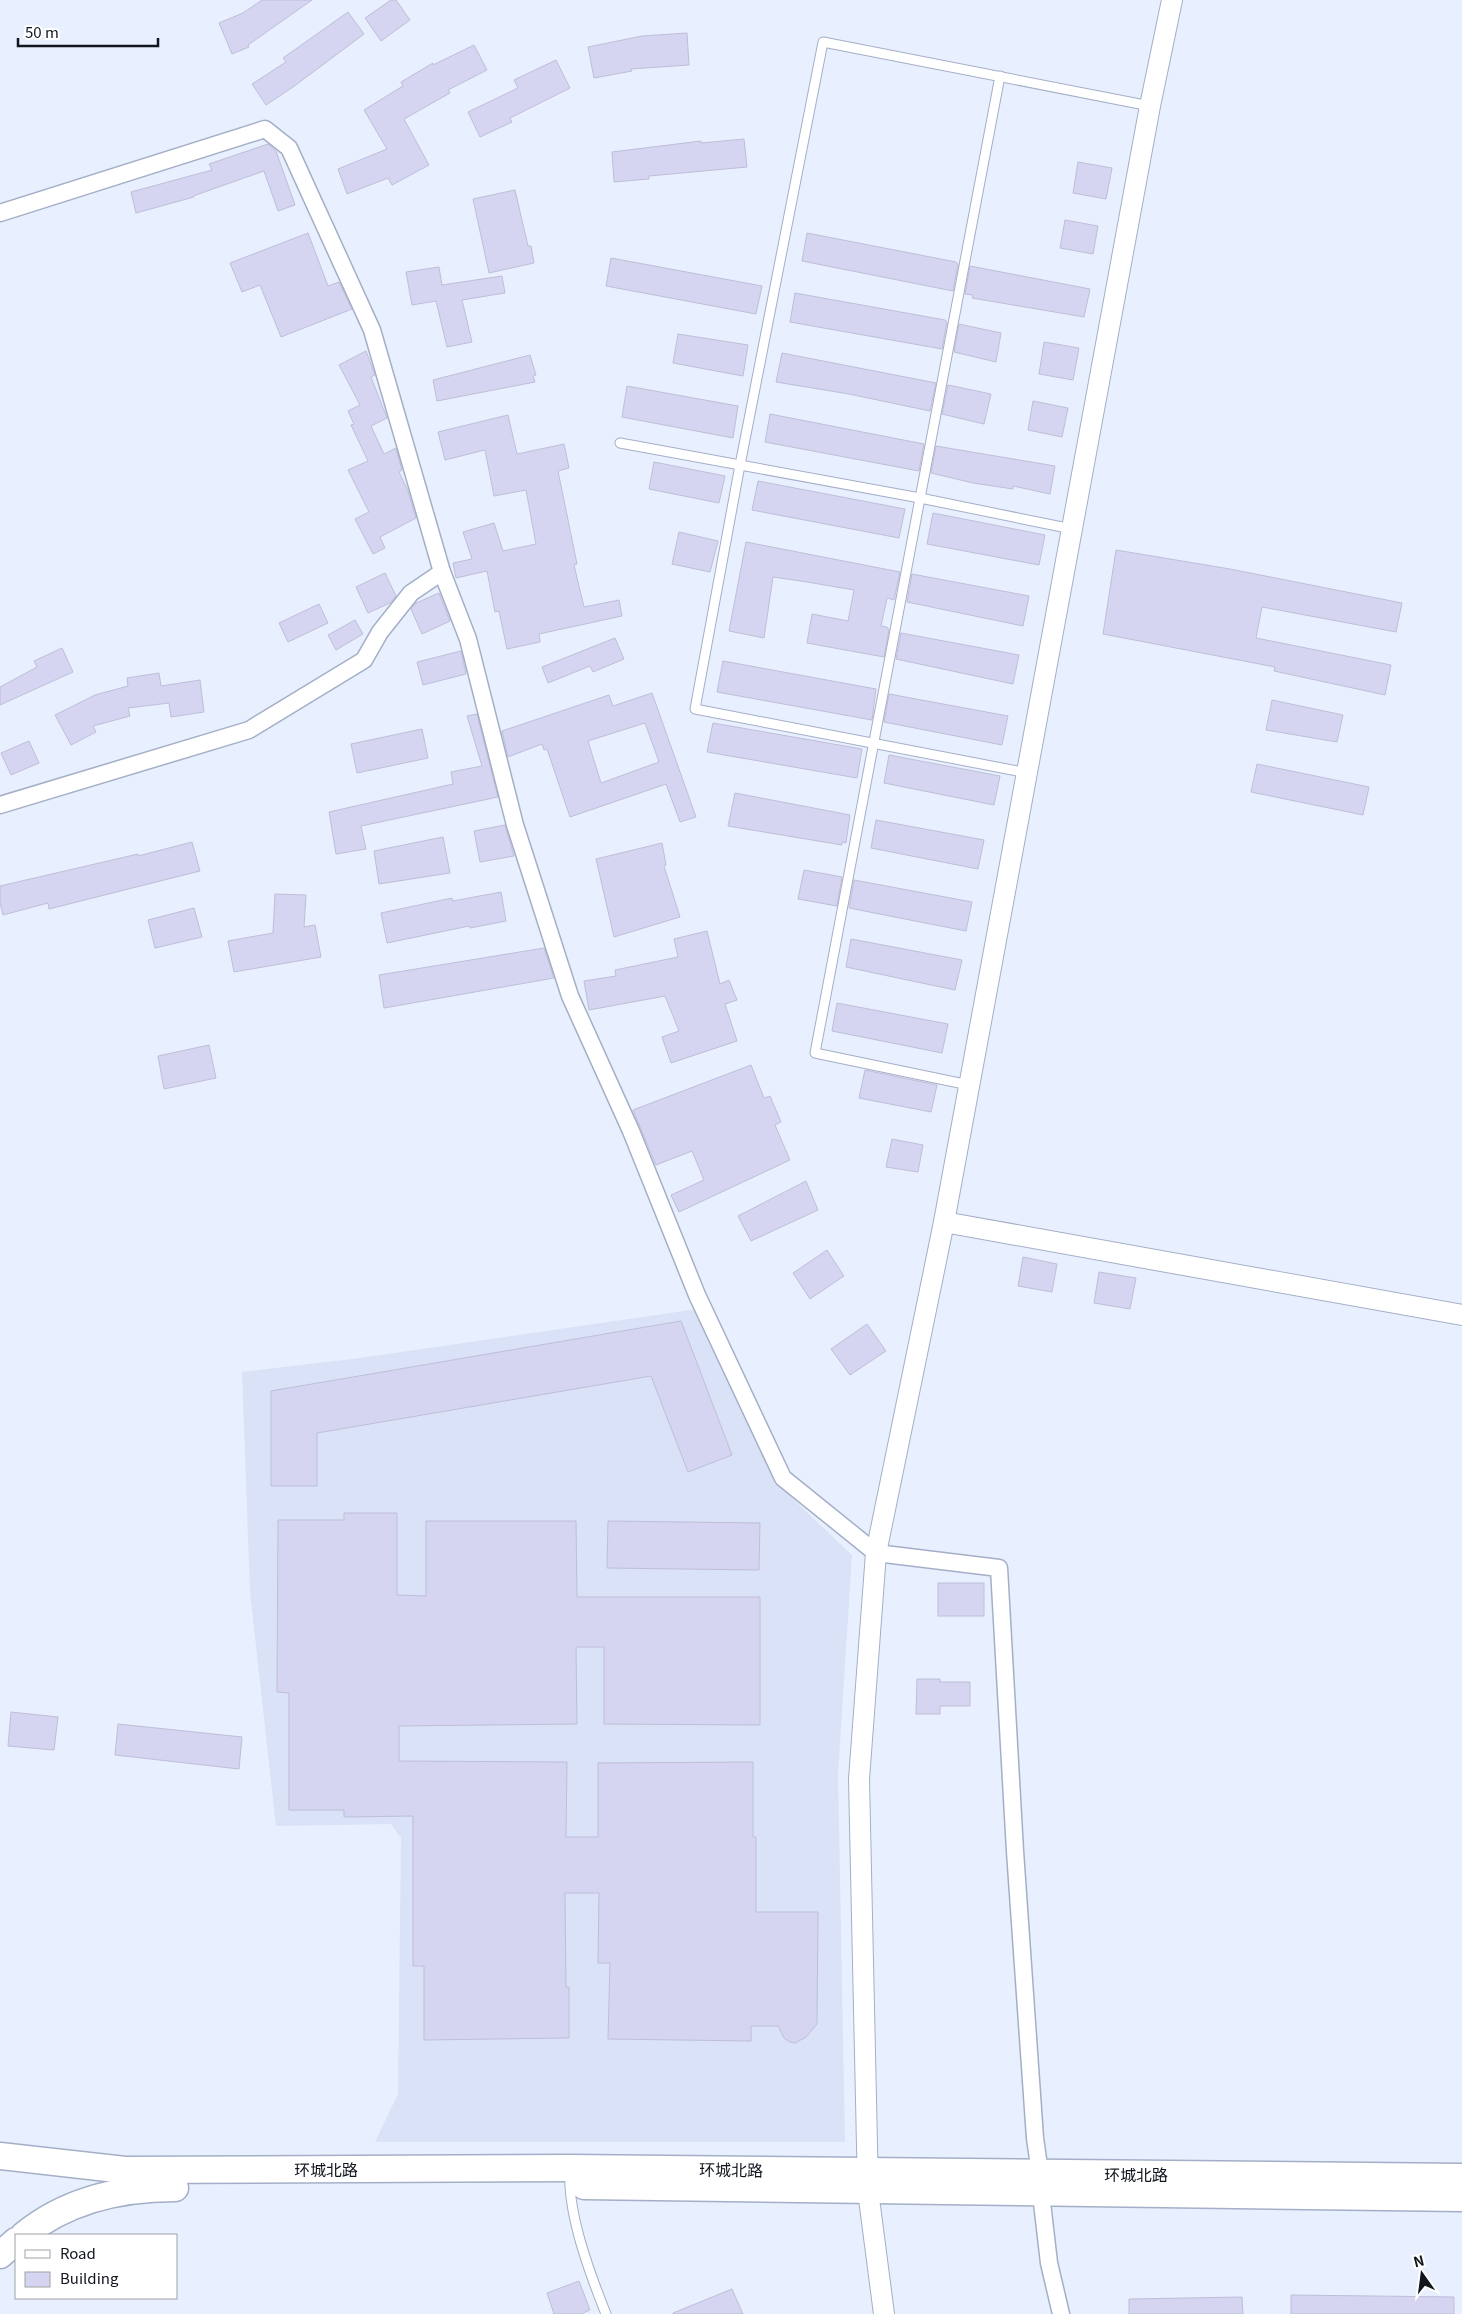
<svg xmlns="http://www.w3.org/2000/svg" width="1462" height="2314" font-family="Georgia,'Noto Sans SC',serif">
	<rect width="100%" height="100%" fill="#e8effe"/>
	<!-- built -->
	<polygon fill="#d9e2f6" points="698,1309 774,1481 852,1555 838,1774 845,2142 375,2142 398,2094 401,1838 391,1824 276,1826 250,1592 242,1372 353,1359"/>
	<!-- building -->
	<g fill="#d5d5f1" stroke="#bebed9" fill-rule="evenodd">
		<polygon points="262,0 312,0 248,45 249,47 232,54 219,23 243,13"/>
		<polygon points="391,0 396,0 410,20 381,41 365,18"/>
		<polygon points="348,12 364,34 293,87 266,105 252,84 286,62 283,58"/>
		<polygon points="687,33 689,65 631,69 632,71 594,78 588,47 642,36"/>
		<polygon points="474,45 487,70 448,90 450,93 404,119 429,165 392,185 388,178 347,194 338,169 387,149 364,110 403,86 401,82 433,63 433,65"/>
		<polygon points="556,60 570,88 510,118 512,122 480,137 468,112 518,88 514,80"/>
		<polygon points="744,139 747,167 649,176 649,179 614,182 612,152 701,141 701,143"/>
		<polygon points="268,144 276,151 295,205 278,211 264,171 193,196 194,197 136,213 131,192 212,170 209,164"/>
		<polygon points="1078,162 1112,168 1106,199 1073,193"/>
		<polygon points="515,190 528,246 531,246 534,263 489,273 473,199"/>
		<polygon points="1065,220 1098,226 1093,254 1060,248"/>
		<polygon points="308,233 328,286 339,282 352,309 281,337 260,285 242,292 230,263"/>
		<polygon points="807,233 956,262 958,264 953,291 802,261"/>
		<polygon points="611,258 762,286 756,314 606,286"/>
		<polygon points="970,266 1090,289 1084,317 972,298 973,295 965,294"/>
		<polygon points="439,267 442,285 502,276 505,293 462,300 472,342 447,347 436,301 412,305 406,272"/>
		<polygon points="795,293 945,320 947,322 942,349 790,322"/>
		<polygon points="959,324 1001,333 996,362 954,352"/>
		<polygon points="678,334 748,345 743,376 673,363"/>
		<polygon points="1044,342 1079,348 1073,380 1039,374"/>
		<polygon points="366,351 375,375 371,377 387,418 371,426 384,454 396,448 402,470 399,472 408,491 416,518 380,537 385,548 373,554 355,519 369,512 348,470 368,461 351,425 354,424 348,411 360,405 339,365"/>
		<polygon points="782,353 936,383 930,411 849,394 776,382"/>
		<polygon points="530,355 536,375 533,376 535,382 437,401 433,380"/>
		<polygon points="948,385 991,394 984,424 942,414"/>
		<polygon points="627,386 738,406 733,438 622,417"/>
		<polygon points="1033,401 1068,408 1062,437 1028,430"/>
		<polygon points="770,414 924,444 919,471 765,442"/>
		<polygon points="508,415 517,454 564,444 569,468 558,471 577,564 574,565 584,607 619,600 622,616 539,634 540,642 507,649 499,611 495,612 487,571 456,578 453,563 472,559 463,532 494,523 503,551 536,544 526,490 494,496 485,450 445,460 438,432"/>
		<polygon points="936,446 1055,466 1050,494 1013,486 1013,489 973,483 931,473"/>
		<polygon points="654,462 725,476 719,503 649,489"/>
		<polygon points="758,481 905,509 899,538 752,510"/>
		<polygon points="933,513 1045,535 1039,565 927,544"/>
		<polygon points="679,532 718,541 710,572 672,564"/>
		<polygon points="746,542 900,572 894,600 887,598 881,626 887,627 889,630 884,657 807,643 812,614 848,621 854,590 807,582 773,577 764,638 729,631"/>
		<polygon points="1116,550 1230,569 1402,603 1396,632 1262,607 1256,638 1391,665 1385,695 1274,671 1275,667 1103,634"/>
		<polygon points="385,573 396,596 390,603 368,613 356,587"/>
		<polygon points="912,574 1029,596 1023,626 907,602"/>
		<polygon points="439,593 450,621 422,634 411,609 416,603"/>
		<polygon points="319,604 328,623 288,642 279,623"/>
		<polygon points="355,620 363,634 336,650 328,635"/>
		<polygon points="901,633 1019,655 1013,684 896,659"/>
		<polygon points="615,638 624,659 593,672 590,666 548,683 542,667"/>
		<polygon points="62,648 73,672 0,705 0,687 37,667 34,661"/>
		<polygon points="461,651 466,674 423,685 417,662"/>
		<polygon points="723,661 876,689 872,720 717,692"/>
		<polygon points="159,673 161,686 200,680 204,712 171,717 169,703 128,708 130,716 93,726 96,732 71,745 55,715 95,695 128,686 127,678"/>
		<path d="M652 693 696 817 680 822 666 784 570 817 547 749 544 750 542 744 508 757 502 731 609 695 613 706ZM645 723 659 762 601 783 588 741Z"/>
		<polygon points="889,694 1008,716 1002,745 884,722"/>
		<polygon points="1272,700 1343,715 1337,742 1266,730"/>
		<polygon points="477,714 498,797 361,826 366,849 336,854 329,812 453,784 451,772 482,766 467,716"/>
		<polygon points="713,723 862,749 857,778 707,752"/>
		<polygon points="422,729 428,758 357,773 351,744"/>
		<polygon points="29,741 39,763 11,775 1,753"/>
		<polygon points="889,755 1000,776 994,805 884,783"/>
		<polygon points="1257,764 1369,787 1363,815 1251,792"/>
		<polygon points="735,793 850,815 846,843 842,842 842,845 728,826"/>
		<polygon points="876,820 984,840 978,869 871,848"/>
		<polygon points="505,825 514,856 480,862 474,831"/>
		<polygon points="443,837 450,873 379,884 374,851"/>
		<polygon points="192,842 200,871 49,909 48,903 3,915 0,903 0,886 138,854 138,856"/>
		<polygon points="662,843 666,865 664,866 680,917 614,937 596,859"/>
		<polygon points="804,870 842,877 837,906 798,899"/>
		<polygon points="854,880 972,902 966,931 849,908"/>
		<polygon points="501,892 506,921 470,928 469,926 387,943 381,913 452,898 453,901"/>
		<polygon points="275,894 306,895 304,927 315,925 321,957 234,972 228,941 273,933"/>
		<polygon points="194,908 202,937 155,948 148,920"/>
		<polygon points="707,931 720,984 729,980 737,1000 725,1004 737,1041 671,1063 662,1037 679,1031 665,996 589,1010 584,981 616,976 615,970 678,957 674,939"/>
		<polygon points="851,939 962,960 955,990 846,967"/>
		<polygon points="544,948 554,978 384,1008 379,975"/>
		<polygon points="837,1003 948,1024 942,1053 832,1031"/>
		<polygon points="209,1045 216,1078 164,1089 158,1056"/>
		<polygon points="751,1065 764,1098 770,1096 781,1122 775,1125 790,1160 679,1212 671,1195 704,1180 692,1151 656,1165 633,1110"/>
		<polygon points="865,1070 937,1085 931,1112 859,1098"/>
		<polygon points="892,1139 923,1145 918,1172 886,1167"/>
		<polygon points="806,1181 818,1210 751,1241 738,1216"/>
		<polygon points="827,1250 844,1276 810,1299 793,1273"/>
		<polygon points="1023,1257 1057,1264 1052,1292 1018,1286"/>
		<polygon points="1099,1272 1136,1278 1130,1309 1094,1303"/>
		<polygon points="681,1321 732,1455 688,1472 651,1376 317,1433 317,1486 271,1486 271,1391"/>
		<polygon points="867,1324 886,1351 850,1375 831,1349"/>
		<polygon points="344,1513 397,1513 397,1595 426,1596 426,1521 576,1521 577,1597 760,1597 760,1725 604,1724 604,1647 576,1647 577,1724 399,1726 399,1761 567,1762 566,1837 598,1837 598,1763 753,1762 753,1837 756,1837 756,1912 818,1912 817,2024 806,2037 795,2043 790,2042 784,2038 778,2026 751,2026 751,2041 608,2039 610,1963 598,1963 599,1893 565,1893 566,1987 569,1987 569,2038 424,2040 424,1966 413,1966 413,1816 344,1817 344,1810 289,1810 289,1693 277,1692 278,1520 344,1520"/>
		<polygon points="608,1521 760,1523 759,1570 607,1568"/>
		<rect x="938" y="1583" width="46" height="33"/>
		<polygon points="917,1679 940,1679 940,1682 970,1682 970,1706 940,1706 940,1714 916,1714"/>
		<polygon points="11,1712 58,1717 54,1750 8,1746"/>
		<polygon points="118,1724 242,1737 239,1769 115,1755"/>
		<polygon points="579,2281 590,2310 581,2314 554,2314 547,2293"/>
		<polygon points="732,2289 743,2314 673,2314 673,2313"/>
		<polygon points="1291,2295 1454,2297 1454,2314 1291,2314"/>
		<polygon points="1242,2297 1243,2314 1129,2314 1129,2299"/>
	</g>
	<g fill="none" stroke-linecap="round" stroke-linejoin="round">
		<!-- service casing -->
		<g stroke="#a4afc7" stroke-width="11">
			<g id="service">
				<polyline points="620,443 920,498 1072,529"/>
				<polyline points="1028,773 695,709 740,465 823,42 1150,106"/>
				<polyline points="969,1085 815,1053 1000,76"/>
				<path d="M570 2170C567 2213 590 2274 606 2314"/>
			</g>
		</g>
		<!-- minor casing -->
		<g stroke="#a4afc7" stroke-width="19">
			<g id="minor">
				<polyline points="0,213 265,129 289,148 372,330 442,572 468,639 515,825 570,996 631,1131 697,1295 783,1478 876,1553 999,1568 1015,1851 1035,2138 1040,2173"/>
				<polyline points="0,805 249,730 364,660 380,632 411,593 442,572"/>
				<polyline points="1041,2194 1049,2263 1061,2314"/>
			</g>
		</g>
		<!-- tertiary casing -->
		<g stroke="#a4afc7" stroke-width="22">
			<g id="tertiary">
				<polyline points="944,1222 1462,1315"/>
				<polyline points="884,2314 868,2191 859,1779 876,1553 944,1222 1150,106 1172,0"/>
			</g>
		</g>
		<!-- primary casing -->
		<g stroke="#a4afc7" stroke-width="29">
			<g id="primary">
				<polyline points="0,2156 125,2170 570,2168 1462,2177"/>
				<polyline points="584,2186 1462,2198"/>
				<path d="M24 2235C67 2200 120 2188 175 2188"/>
				<polyline points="0,2255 16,2241"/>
			</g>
		</g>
		<!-- service -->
		<use href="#service" stroke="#fff" stroke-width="9"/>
		<!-- minor -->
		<use href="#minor" stroke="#fff" stroke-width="16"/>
		<!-- tertiary -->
		<use href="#tertiary" stroke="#fff" stroke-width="20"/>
		<!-- primary -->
		<use href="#primary" stroke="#fff" stroke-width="26"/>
	</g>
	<g text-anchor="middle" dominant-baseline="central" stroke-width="5" stroke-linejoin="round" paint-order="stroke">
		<!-- street labels -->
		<g font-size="16" fill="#11151e" stroke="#fff">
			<text x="326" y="2169">环城北路</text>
			<text transform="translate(731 2169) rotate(1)">环城北路</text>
			<text x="1136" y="2174">环城北路</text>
		</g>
	</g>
	<!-- legend -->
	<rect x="15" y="2234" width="162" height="65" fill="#ffffff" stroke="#a0a1a5"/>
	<rect x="25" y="2250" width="25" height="8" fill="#ffffff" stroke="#a0a1a5"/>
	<text x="60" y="2259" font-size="15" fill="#11151e">Road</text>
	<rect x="25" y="2272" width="25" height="15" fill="#d5d5f1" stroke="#a0a1a5"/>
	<text x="60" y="2284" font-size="15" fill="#11151e">Building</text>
	<!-- north arrow -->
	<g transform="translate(1422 2274) rotate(346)" stroke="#ffffff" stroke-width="4" paint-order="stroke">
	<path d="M0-4L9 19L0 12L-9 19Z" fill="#11151e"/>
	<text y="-8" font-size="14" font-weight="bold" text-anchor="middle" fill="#11151e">N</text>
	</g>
	<!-- scale -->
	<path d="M18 38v8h140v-8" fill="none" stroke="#11151e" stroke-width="2.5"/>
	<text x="25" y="38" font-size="15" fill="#11151e" stroke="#ffffff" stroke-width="4" paint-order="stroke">50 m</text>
</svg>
